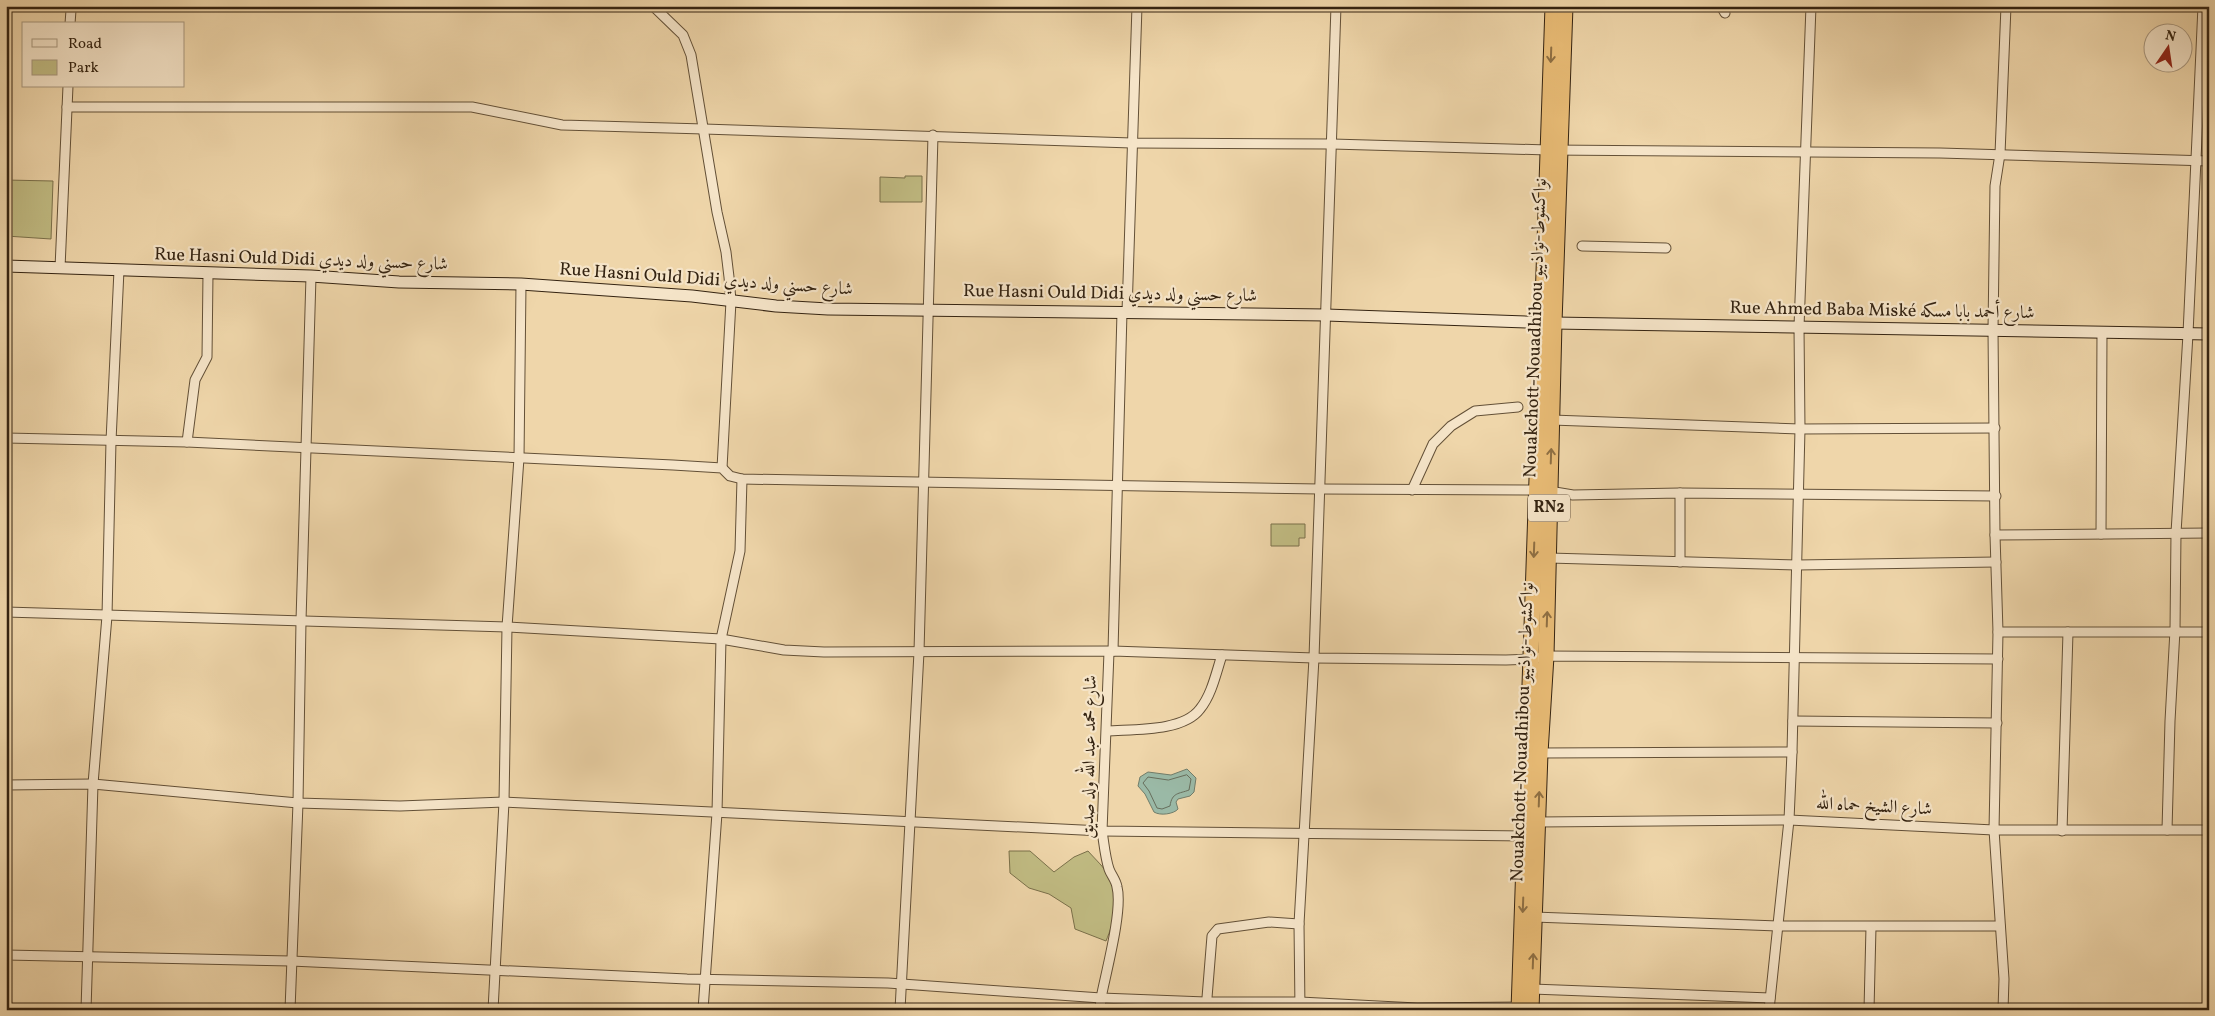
<svg xmlns="http://www.w3.org/2000/svg" width="2215" height="1016" font-family="Vollkorn,Amiri,serif">
	<rect width="100%" height="100%" fill="#efd6aa"/>
	<filter id="stains"><feTurbulence type="fractalNoise" baseFrequency=".004" numOctaves="4"/><feColorMatrix values="0 0 0 0 .2 0 0 0 0 .09 0 0 0 0 .02 0 0 0 .5 -.17"/></filter>
	<radialGradient id="worn" r=".72"><stop offset=".6" stop-color="#630" stop-opacity="0"/><stop offset="1" stop-color="#630" stop-opacity=".3"/></radialGradient>
	<!-- green -->
	<g fill="#c1bc83" stroke="#7a704a">
		<polygon points="905,176 922,176 922,202 880,202 880,177 905,178"/>
		<polygon points="6,180 53,181 51,239 6,236"/>
		<polygon points="1271,524 1305,524 1305,538 1299,538 1299,546 1271,546"/>
		<path d="M1009 851H1030L1054 872 1074 857 1088 851C1095 859 1104 867 1109 876 1121 896 1114 922 1106 941L1075 929 1071 908 1049 894 1029 888 1010 873Z"/>
	</g>
	<!-- water -->
	<path fill="#9ab9a6" stroke="#717d6a" d="M1187 769 1196 778 1194 792 1190 796 1178 799 1176 802 1178 809C1174 814 1160 816 1154 812L1145 794 1138 786 1140 777 1148 772 1171 775Z"/>
	<g fill="none" stroke-linecap="round" stroke-linejoin="round">
		<!-- shore -->
		<path stroke="#676e5c" stroke-width="1" d="M1187 775 1191 779 1189 790C1179 794 1172 792 1170 806L1162 809 1157 808 1149 791 1143 783 1148 777 1168 780Z"/>
		<!-- street casing -->
		<g stroke="#635037" stroke-width="11">
			<g id="street">
				<polyline points="653,6 683,35 691,55 717,212 726,252 729,277 731,301 722,468"/>
				<polyline points="1721,6 1725,13"/>
				<polyline points="70,24 71,10"/>
				<polyline points="67,107 472,107 562,125 704,129 1132,143 1332,144 1548,150 1940,153 2209,161"/>
				<polyline points="1582,246 1666,248"/>
				<polyline points="60,268 68,86"/>
				<polyline points="1127,312 1137,6"/>
				<polyline points="1552,420 1800,429 1995,428"/>
				<polyline points="6,438 187,442 673,465 722,468 730,476 742,479 1320,489 1536,490"/>
				<polyline points="187,442 195,380 207,357 208,274"/>
				<polyline points="1412,490 1433,444 1451,426 1475,411 1518,407"/>
				<polyline points="1549,491 1573,495 1680,493 1996,496"/>
				<polyline points="2101,534 2102,332"/>
				<polyline points="1995,535 2209,533"/>
				<polyline points="1549,558 1797,565 1996,562"/>
				<polyline points="1680,562 1680,493"/>
				<polyline points="6,612 507,627 721,639 784,650 824,652 1113,651 1314,658 1506,660 1531,659 1546,656 1998,659"/>
				<polyline points="1998,632 2209,632"/>
				<polyline points="1113,651 1122,312"/>
				<polyline points="1793,721 1997,723"/>
				<path d="M1107 731C1133 729 1183 732 1200 709 1212 694 1216 673 1222 655"/>
				<polyline points="1540,753 1792,752"/>
				<polyline points="6,785 93,784 298,803 400,806 504,802 1102,831 1526,836"/>
				<polyline points="1538,822 1789,820 1994,830 2209,830"/>
				<polyline points="2167,830 2170,721 2175,630 2176,533 2188,334 2203,6"/>
				<polyline points="2062,831 2068,632"/>
				<polyline points="1534,917 1778,926 2000,926"/>
				<polyline points="6,955 291,961 687,979 888,983 1101,998 1206,1002 1300,1002 1417,1008 1519,1007"/>
				<polyline points="1532,989 1770,998"/>
				<polyline points="86,1010 93,784 107,616 111,441 119,270"/>
				<polyline points="290,1010 298,803 301,621 311,276"/>
				<polyline points="493,1010 504,802 507,627 519,458 521,284"/>
				<polyline points="703,1010 717,813 721,639 740,551 742,479"/>
				<polyline points="900,1010 919,652 933,135"/>
				<path d="M1100 1010 1101 998C1106 972 1123 910 1117 887 1116 880 1111 875 1109 869 1105 857 1104 843 1102 831L1109 652"/>
				<polyline points="1206,1010 1212,936 1218,929 1269,922 1299,924"/>
				<polyline points="1300,1010 1299,924 1314,658 1336,6"/>
				<polyline points="1769,1010 1789,820 1792,752 1800,429 1799,327 1811,6"/>
				<polyline points="1869,1010 1871,927"/>
				<polyline points="2003,1010 2004,979 1994,830 1998,632 1995,535 1993,330 1995,186 2000,154 2006,6"/>
			</g>
		</g>
		<!-- secondary casing -->
		<g stroke="#342311" stroke-width="13">
			<polyline id="secondary" points="6,266 311,276 399,282 521,284 692,296 776,306 828,309 1326,315 1554,323 2209,334"/>
		</g>
		<!-- highway casing -->
		<g stroke="#342311" stroke-width="17">
			<g id="highway">
				<polyline points="1519,1010 1553,6"/>
				<polyline points="1531,1010 1540,753 1546,656 1554,323 1565,6"/>
			</g>
		</g>
		<!-- street -->
		<use href="#street" stroke="#f5e4c8" stroke-width="9"/>
		<!-- secondary -->
		<use href="#secondary" stroke="#f5e4c8" stroke-width="11"/>
		<!-- highway -->
		<use href="#highway" stroke="#e8bb75" stroke-width="15"/>
	</g>
	<!-- one-way arrows -->
	<defs><path id="oneway-shaft" d="M-6 0H5M1.5-3L5.5 0L1.5 3" fill="none" stroke-width="1.6" stroke-linecap="round" stroke-linejoin="round" transform="scale(1.25)"/></defs>
	<g stroke="#8e6f43">
		<use href="#oneway-shaft" transform="translate(1551 55) rotate(92)"/>
		<use href="#oneway-shaft" transform="translate(1551 456) rotate(-88)"/>
		<use href="#oneway-shaft" transform="translate(1534 550) rotate(92)"/>
		<use href="#oneway-shaft" transform="translate(1547 619) rotate(-88)"/>
		<use href="#oneway-shaft" transform="translate(1539 799) rotate(-88)"/>
		<use href="#oneway-shaft" transform="translate(1523 905) rotate(92)"/>
		<use href="#oneway-shaft" transform="translate(1533 961) rotate(-88)"/>
	</g>
	<g text-anchor="middle" dominant-baseline="central" stroke-width="4.5" stroke-linejoin="round" paint-order="stroke">
		<!-- shield labels -->
		<rect fill="#f5e4c8" stroke="#6e5d48" stroke-width="1" x="1528" y="494.5" width="42" height="27" rx="4"/>
		<g font-size="16" font-weight="bold" fill="#342311">
			<text x="1549" y="508">RN2</text>
		</g>
		<!-- street labels -->
		<g font-size="18" fill="#342311" stroke="#f5e4c8">
			<text transform="translate(301 260) rotate(2)">Rue Hasni Ould Didi شارع حسني ولد ديدي</text>
			<text transform="translate(706 280) rotate(4)">Rue Hasni Ould Didi شارع حسني ولد ديدي</text>
			<text transform="translate(1110 294) rotate(1)">Rue Hasni Ould Didi شارع حسني ولد ديدي</text>
			<text transform="translate(1882 311) rotate(1)">Rue Ahmed Baba Miské شارع أحمد بابا مسكه</text>
			<text transform="translate(1536 328) rotate(-88)">Nouakchott-Nouadhibou نواكشوط-نواذيبو</text>
			<text transform="translate(1523 732) rotate(-88)">Nouakchott-Nouadhibou نواكشوط-نواذيبو</text>
			<text transform="translate(1090 757) rotate(-89)">شارع محمد عبد الله ولد صديق</text>
			<text transform="translate(1874 807) rotate(3)">شارع الشيخ حماه الله</text>
		</g>
	</g>
	<!-- margin -->
	<rect width="2215" height="1016" fill="none" stroke="#efd6aa" stroke-width="25"/>
	<rect x="8" y="8" width="2200" height="1001" fill="none" stroke="#342311" stroke-width="2.5"/>
	<rect x="12" y="12" width="2190" height="991" fill="none" stroke="#342311"/>
	<!-- legend -->
	<rect x="22" y="22" width="162" height="65" fill="#f5e4c8" stroke="#a8977f"/>
	<rect x="32" y="39" width="25" height="8" fill="#f5e4c8" stroke="#a8977f"/>
	<text x="68" y="48" font-size="15" fill="#342311">Road</text>
	<rect x="32" y="60" width="25" height="15" fill="#c1bc83" stroke="#a8977f"/>
	<text x="68" y="72" font-size="15" fill="#342311">Park</text>
	<!-- north arrow -->
	<g transform="translate(2168 48) rotate(13)"><circle r="24" fill="#f5e4c8" stroke="#a8977f"/>
	<path d="M0-4L9 19L0 12L-9 19Z" fill="#8f2418"/>
	<text y="-8" font-size="14" font-weight="bold" text-anchor="middle" fill="#342311">N</text>
	</g>
	<rect width="100%" height="100%" filter="url(#stains)"/>
	<rect width="100%" height="100%" fill="url(#worn)"/>
</svg>
